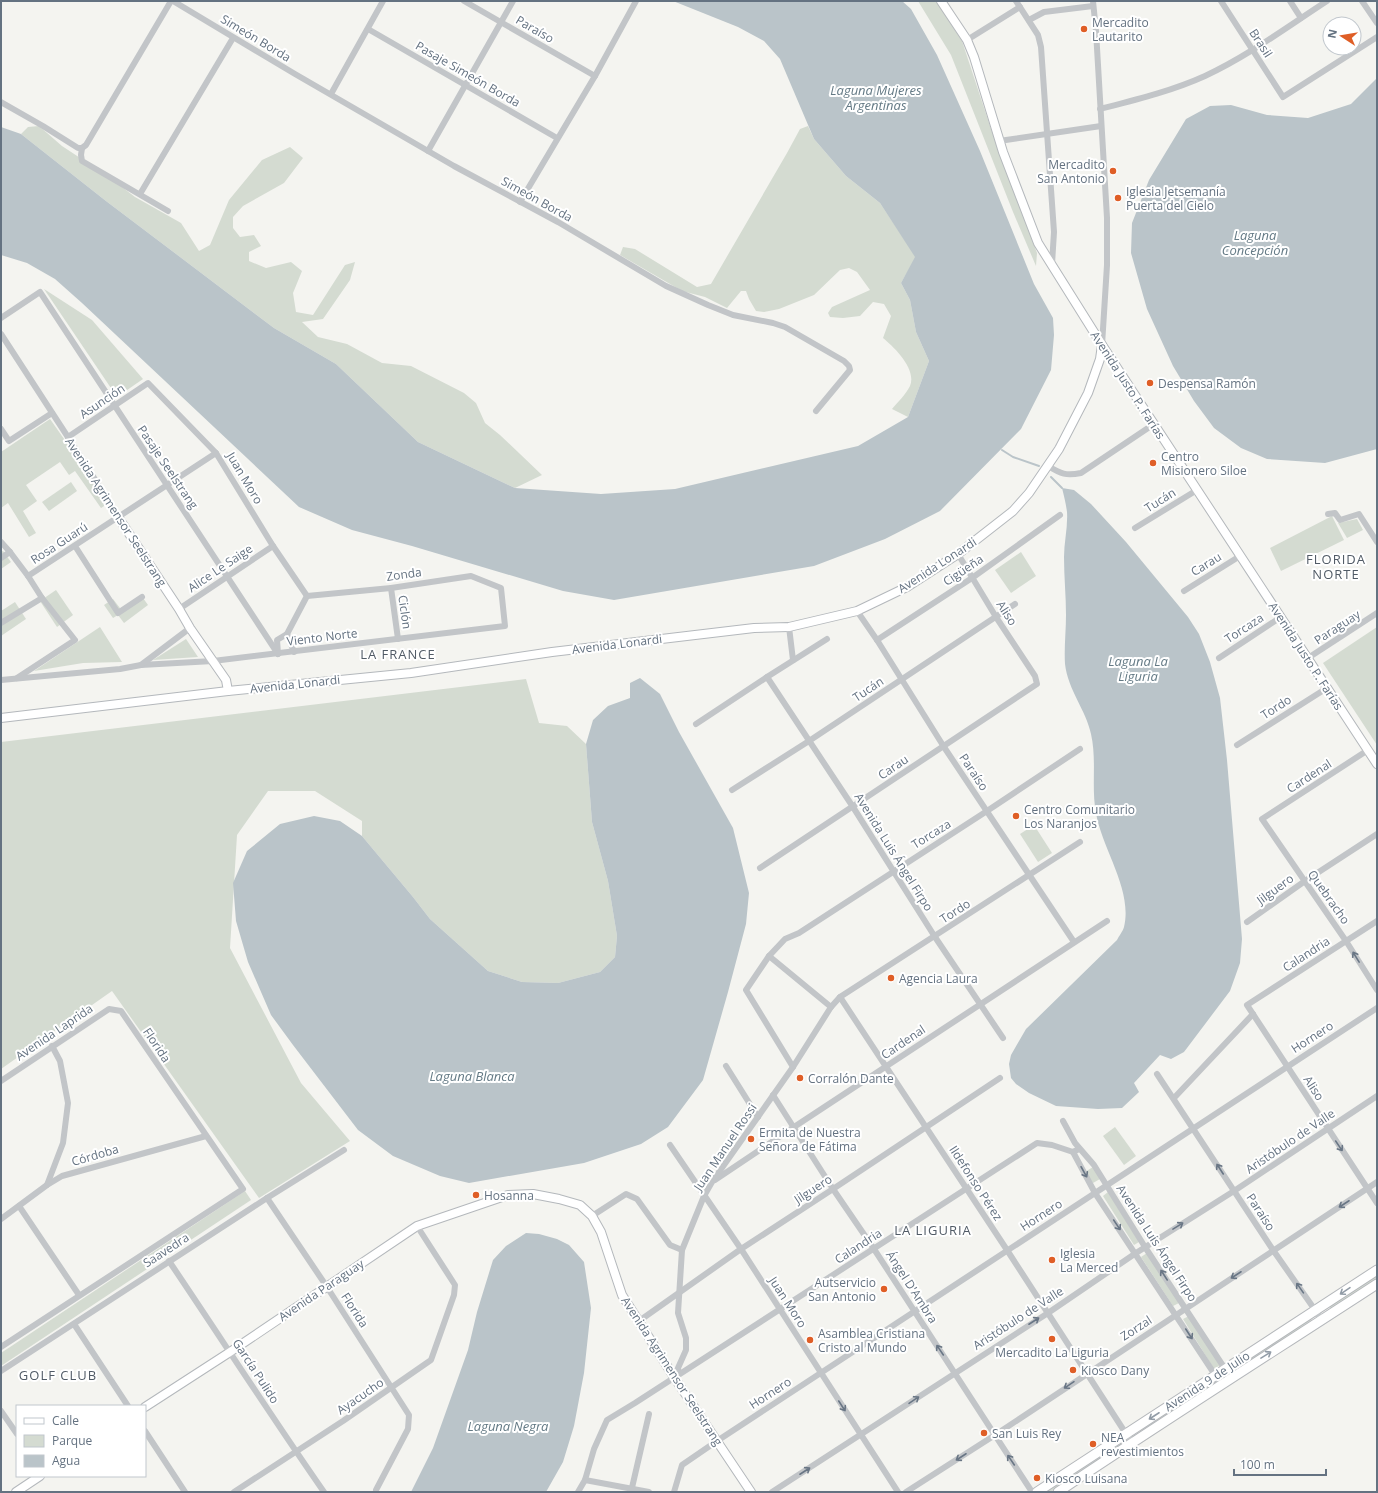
<svg xmlns="http://www.w3.org/2000/svg" width="1378" height="1493" font-family="'Open Sans',sans-serif">
	<rect width="100%" height="100%" fill="#f4f4f0"/>
	<!-- green -->
	<g fill="#d4dbd1">
		<polygon points="918,1 936,1 962,41 992,132 1037,253 1036,266 1013,212 951,55"/>
		<polygon points="39,126 62,146 109,177 135,197 181,223 199,251 210,245 229,200 262,160 290,147 303,158 284,183 243,206 233,217 233,228 240,237 254,235 261,246 249,252 249,261 266,268 291,262 302,271 293,293 296,312 313,315 345,265 355,262 350,280 323,319 302,322 318,337 347,344 382,363 411,366 464,393 476,403 485,423 500,435 542,475 515,488 418,442 336,364 274,328 106,201 21,134 28,127"/>
		<path d="M808 126 814 139 846 176 880 203 916 257 901 283 910 300 916 332 929 361 908 417 892 409C898 402 906 394 910 386 917 369 894 347 883 338L891 316 884 304 873 302 860 316 843 318 830 317 828 313 832 307 870 290 857 272 849 268 840 270 814 295 779 309 764 312 756 311 749 299 746 291H741L727 308 705 297 682 291 620 255 623 247 635 249 697 287 711 284 787 153 800 129Z"/>
		<polygon points="44,289 92,320 143,379 117,397"/>
		<polygon points="50,419 109,503 101,508 75,471 69,475 60,462 26,485 37,501 23,511 36,533 29,537 8,503 1,508 1,452"/>
		<polygon points="71,482 77,491 49,511 42,502"/>
		<polygon points="1332,516 1344,540 1281,571 1270,548"/>
		<polygon points="1357,519 1363,530 1347,538 1338,523"/>
		<polygon points="3,551 11,562 1,569 1,552"/>
		<polygon points="1021,552 1036,576 1011,593 995,570"/>
		<polygon points="56,590 73,615 57,627 40,601"/>
		<polygon points="143,598 148,605 124,623 118,615 113,618 104,605 113,599 123,612"/>
		<polygon points="15,602 26,619 1,636 1,611"/>
		<polygon points="100,627 122,662 83,663 34,671"/>
		<polygon points="1377,627 1377,745 1323,663"/>
		<polygon points="186,639 198,657 153,660"/>
		<polygon points="526,679 539,723 567,726 586,744 592,822 608,881 617,936 615,957 600,972 558,983 522,982 488,971 430,919 413,897 362,836 362,821 315,791 268,791 237,835 230,948 301,1083 350,1141 259,1198 112,991 1,1069 1,742"/>
		<polygon points="1034,825 1052,853 1038,862 1020,834"/>
		<polygon points="1115,1127 1136,1156 1124,1165 1103,1136"/>
		<polygon points="1093,1167 1100,1179 1093,1183 1085,1172"/>
		<polygon points="245,1191 251,1200 1,1366 1,1353"/>
		<polygon points="1108,1192 1139,1242 1134,1245 1103,1196"/>
		<polygon points="1147,1253 1179,1303 1173,1306 1141,1257"/>
		<polygon points="1377,1274 1377,1279 1331,1309 1329,1306"/>
		<polygon points="1189,1316 1220,1365 1214,1369 1183,1319"/>
		<polygon points="1310,1318 1312,1320 1239,1368 1238,1365"/>
		<polygon points="1213,1381 1215,1383 1141,1431 1139,1428"/>
		<polygon points="1123,1442 1124,1445 1050,1492 1046,1492"/>
	</g>
	<!-- water -->
	<g fill="#bac4c9">
		<polygon points="673,1 902,1 911,9 937,55 980,151 1034,284 1053,318 1054,335 1051,370 1021,429 940,511 885,539 814,566 614,600 563,591 412,546 352,530 299,507 82,303 55,279 27,263 1,255 1,127 21,134 106,201 274,328 336,364 418,442 515,488 601,494 675,489 858,446 908,417 929,361 916,332 910,300 901,283 915,257 880,203 846,176 814,139 780,59 764,41 738,27"/>
		<polygon points="1377,78 1377,449 1325,463 1267,459 1241,448 1214,428 1194,401 1173,366 1147,309 1131,253 1132,223 1149,180 1186,119 1210,106 1231,105 1267,115 1308,118 1351,104"/>
		<path d="M1062 488 1074 490 1091 504 1126 542 1188 617 1199 634 1210 662 1220 698 1227 760 1242 939 1240 963 1230 991 1184 1052 1171 1059 1160 1055 1134 1083 1139 1092 1122 1108 1098 1109 1056 1106 1029 1093 1016 1084 1011 1078 1009 1064 1011 1055 1026 1029 1117 940C1119 936 1123 931 1124 927 1133 890 1102 849 1096 813 1091 787 1097 760 1091 734 1086 710 1068 690 1065 664 1064 648 1066 631 1066 615 1066 596 1064 577 1064 557 1064 542 1068 527 1067 512 1066 504 1064 496 1062 488Z"/>
		<polygon points="640,678 660,694 679,732 733,828 749,893 746,924 728,992 703,1080 668,1127 641,1144 584,1163 469,1183 440,1176 393,1156 358,1130 293,1045 271,1015 248,962 236,921 233,883 247,851 280,824 314,816 340,821 362,836 413,897 430,919 488,971 522,982 558,983 600,972 615,957 617,936 608,881 592,822 586,744 593,720 608,706 630,698 630,683"/>
		<polygon points="526,1233 539,1234 557,1239 569,1245 584,1262 591,1308 584,1373 574,1426 563,1462 546,1492 411,1492 433,1448 468,1350 477,1312 493,1260 506,1246"/>
	</g>
	<g fill="none" stroke-linecap="round" stroke-linejoin="round">
		<!-- stream -->
		<g stroke="#bac4c9" stroke-width="2">
			<polyline points="1002,450 1013,457 1039,466"/>
			<polyline points="1051,477 1062,488"/>
		</g>
		<!-- secondary casing -->
		<g stroke="#b4b8bc" stroke-width="10">
			<g id="secondary">
				<polyline points="941,1 967,40 974,57 1003,152 1038,243 1102,345 1377,764"/>
				<polyline points="118,517 179,609 190,628 226,680 228,691"/>
				<polyline points="1,718 228,691 411,673 552,652 754,628 789,627 857,611 907,587 958,554 1013,511 1029,493 1059,449 1088,393 1100,359 1102,345"/>
				<polyline points="145,1407 230,1352 417,1226 508,1195 533,1194 559,1199 580,1205 592,1216 601,1232 622,1295 674,1377 751,1492"/>
				<polyline points="16,1492 40,1476"/>
			</g>
		</g>
		<!-- primary casing -->
		<g stroke="#b5b8bc" stroke-width="11">
			<g id="primary">
				<polyline points="1037,1492 1377,1270"/>
				<path d="M1058 1492C1164 1421 1271 1353 1377 1284"/>
			</g>
		</g>
		<!-- street -->
		<g stroke="#c2c5c8" stroke-width="6">
			<polyline points="173,1 295,74 454,166 558,222 666,286 708,305 733,315 773,323 785,327 844,361 849,366 850,370 816,411"/>
			<polyline points="464,1 595,76"/>
			<polyline points="1016,1 1038,35 1041,47 1054,232 1052,264"/>
			<polyline points="1093,1 1096,31 1107,218 1107,265 1102,345"/>
			<polyline points="1221,1 1283,97 1377,37"/>
			<polyline points="1290,1 1301,18"/>
			<polyline points="1362,1 1377,23"/>
			<polyline points="1029,20 1044,12 1093,6"/>
			<polyline points="368,29 557,138"/>
			<polyline points="967,40 1020,7"/>
			<polyline points="331,94 383,1"/>
			<polyline points="1,102 43,126 78,148 82,148 86,145 171,1"/>
			<path d="M1100 109C1135 100 1172 91 1205 76 1248 56 1287 27 1327 1"/>
			<polyline points="999,141 1101,126"/>
			<polyline points="82,148 81,155 82,161 168,211"/>
			<polyline points="428,151 513,1"/>
			<polyline points="140,194 233,38"/>
			<polyline points="520,202 595,76 636,1"/>
			<polyline points="1,318 40,292 278,654"/>
			<polyline points="1,334 88,468 118,517"/>
			<polyline points="1,429 9,441 52,413"/>
			<polyline points="68,437 148,383 216,453 273,546 307,596"/>
			<path d="M1048 466C1061 474 1066 476 1081 473L1154 424"/>
			<polyline points="1328,514 1335,513 1340,520 1359,514 1377,542"/>
			<polyline points="1135,528 1197,490"/>
			<polyline points="1,542 10,552 28,576 216,453"/>
			<polyline points="75,546 118,613 142,597"/>
			<polyline points="1,558 10,552"/>
			<polyline points="391,588 398,639"/>
			<polyline points="1184,591 1240,556"/>
			<polyline points="179,609 273,546"/>
			<polyline points="857,611 877,640 944,747 1074,942"/>
			<polyline points="1,623 42,598"/>
			<polyline points="789,627 793,660"/>
			<polyline points="287,634 294,652"/>
			<polyline points="877,640 972,578 1060,515"/>
			<polyline points="278,654 277,640 287,634 307,596"/>
			<polyline points="1219,658 1281,617"/>
			<polyline points="1308,658 1377,613"/>
			<polyline points="141,665 213,661 505,626 501,588 471,576 391,588 307,596"/>
			<polyline points="767,677 853,807 935,937 1003,1038"/>
			<polyline points="17,678 75,640 42,598 28,576"/>
			<polyline points="1,680 120,669 141,665 190,628"/>
			<polyline points="696,724 767,677 827,639"/>
			<polyline points="1237,745 1327,688"/>
			<polyline points="1368,750 1262,819 1346,941 1377,990"/>
			<polyline points="732,790 809,741 1015,604"/>
			<polyline points="760,868 1037,684 1035,676 996,617 958,554"/>
			<polyline points="1377,921 1247,1005 1377,1203"/>
			<polyline points="1247,922 1305,881 1377,834"/>
			<polyline points="769,956 831,1007"/>
			<polyline points="840,997 1007,1250 1132,1443"/>
			<polyline points="726,1066 758,1117"/>
			<polyline points="793,1067 746,990 769,956 785,939 799,933 987,811 1080,749"/>
			<polyline points="1157,1074 1273,1250 1322,1320"/>
			<polyline points="1,1081 109,1009 121,1011 243,1189 1,1347"/>
			<polyline points="773,1095 833,1189 874,1249 1032,1492"/>
			<polyline points="1174,1098 1253,1014"/>
			<polyline points="1063,1121 1075,1143 1094,1165 1145,1247 1231,1378"/>
			<polyline points="670,1145 741,1249 898,1492"/>
			<polyline points="1073,1152 1095,1193 1221,1384"/>
			<polyline points="715,1180 794,1127 1107,921"/>
			<polyline points="47,1185 63,1143 68,1103 60,1061 52,1046"/>
			<polyline points="267,1198 327,1287 409,1415 408,1429 376,1490"/>
			<polyline points="19,1206 79,1295"/>
			<polyline points="592,1216 626,1194 637,1199 670,1245 682,1250"/>
			<polyline points="1,1219 47,1185 62,1176 206,1136"/>
			<path d="M169 1261C221 1338 271 1416 324 1492"/>
			<polyline points="639,1321 741,1249 833,1189 1000,1078"/>
			<polyline points="74,1324 128,1406"/>
			<polyline points="1,1371 267,1198 344,1150"/>
			<polyline points="679,1374 678,1368 686,1350 686,1338 678,1313 682,1250 704,1196 712,1182 793,1067 831,1007 840,997 1080,842"/>
			<polyline points="1,1411 17,1434"/>
			<polyline points="145,1431 185,1492"/>
			<polyline points="585,1480 649,1492"/>
			<polyline points="234,1492 343,1421 431,1360 454,1295 455,1285 417,1226"/>
			<polyline points="578,1492 585,1480 594,1449 607,1420 635,1403 1037,1143 1052,1145 1073,1152 1079,1149"/>
			<polyline points="631,1492 649,1414"/>
			<polyline points="674,1492 682,1465 717,1441 1377,1008"/>
			<polyline points="772,1492 1048,1313 1136,1253 1234,1191 1377,1096"/>
			<polyline points="906,1492 995,1435 1377,1182"/>
		</g>
		<!-- secondary -->
		<use href="#secondary" stroke="#fff" stroke-width="8"/>
		<!-- primary -->
		<use href="#primary" stroke="#fff" stroke-width="9"/>
	</g>
	<!-- one-way arrows -->
	<defs><path id="oneway-shaft" d="M-6 0H5M1.5-3L5.5 0L1.5 3" fill="none" stroke-width="1.6" stroke-linecap="round" stroke-linejoin="round"/></defs>
	<g stroke="#697685">
		<use href="#oneway-shaft" transform="translate(1356 957) rotate(-122)"/>
		<use href="#oneway-shaft" transform="translate(1339 1146) rotate(56)"/>
		<use href="#oneway-shaft" transform="translate(1220 1169) rotate(-123)"/>
		<use href="#oneway-shaft" transform="translate(1084 1172) rotate(61)"/>
		<use href="#oneway-shaft" transform="translate(1344 1204) rotate(147)"/>
		<use href="#oneway-shaft" transform="translate(1117 1225) rotate(56)"/>
		<use href="#oneway-shaft" transform="translate(1178 1226) rotate(-32)"/>
		<use href="#oneway-shaft" transform="translate(1164 1275) rotate(-123)"/>
		<use href="#oneway-shaft" transform="translate(1236 1275) rotate(147)"/>
		<use href="#oneway-shaft" transform="translate(1300 1288) rotate(-125)"/>
		<use href="#oneway-shaft" transform="translate(1034 1321) rotate(-33)"/>
		<use href="#oneway-shaft" transform="translate(1189 1334) rotate(57)"/>
		<use href="#oneway-shaft" transform="translate(940 1350) rotate(-124)"/>
		<use href="#oneway-shaft" transform="translate(1069 1385) rotate(146)"/>
		<use href="#oneway-shaft" transform="translate(914 1400) rotate(-34)"/>
		<use href="#oneway-shaft" transform="translate(842 1406) rotate(57)"/>
		<use href="#oneway-shaft" transform="translate(961 1457) rotate(147)"/>
		<use href="#oneway-shaft" transform="translate(1011 1460) rotate(-124)"/>
		<use href="#oneway-shaft" transform="translate(805 1471) rotate(-33)"/>
	</g>
	<g stroke="#929ca7">
		<use href="#oneway-shaft" transform="translate(1345 1291) rotate(146)"/>
		<use href="#oneway-shaft" transform="translate(1266 1355) rotate(-32)"/>
		<use href="#oneway-shaft" transform="translate(1154 1416) rotate(147)"/>
	</g>
	<!-- markers -->
	<g fill="#df5e26" stroke="#fff" stroke-width="1.5">
		<circle cx="1084" cy="29" r="4"/>
		<circle cx="1113" cy="171" r="4"/>
		<circle cx="1118" cy="198" r="4"/>
		<circle cx="1150" cy="383" r="4"/>
		<circle cx="1153" cy="463" r="4"/>
		<circle cx="1016" cy="816" r="4"/>
		<circle cx="891" cy="978" r="4"/>
		<circle cx="800" cy="1078" r="4"/>
		<circle cx="751" cy="1139" r="4"/>
		<circle cx="476" cy="1195" r="4"/>
		<circle cx="1052" cy="1260" r="4"/>
		<circle cx="884" cy="1289" r="4"/>
		<circle cx="1052" cy="1339" r="4"/>
		<circle cx="810" cy="1340" r="4"/>
		<circle cx="1073" cy="1370" r="4"/>
		<circle cx="984" cy="1433" r="4"/>
		<circle cx="1093" cy="1444" r="4"/>
		<circle cx="1037" cy="1478" r="4"/>
	</g>
	<g text-anchor="middle" dominant-baseline="central" stroke-width="4" stroke-linejoin="round" paint-order="stroke">
		<!-- poi labels -->
		<g font-size="12" fill="#647281" stroke="#fff" text-anchor="start">
			<text x="1092" y="22">Mercadito<tspan x="1092" dy="14">Lautarito</tspan></text>
			<text x="1105" y="164" text-anchor="end">Mercadito<tspan x="1105" dy="14">San Antonio</tspan></text>
			<text x="1126" y="191">Iglesia Jetsemanía<tspan x="1126" dy="14">Puerta del Cielo</tspan></text>
			<text x="1158" y="383">Despensa Ramón</text>
			<text x="1161" y="456">Centro<tspan x="1161" dy="14">Misionero Siloe</tspan></text>
			<text x="1024" y="809">Centro Comunitario<tspan x="1024" dy="14">Los Naranjos</tspan></text>
			<text x="899" y="978">Agencia Laura</text>
			<text x="808" y="1078">Corralón Dante</text>
			<text x="759" y="1132">Ermita de Nuestra<tspan x="759" dy="14">Señora de Fátima</tspan></text>
			<text x="484" y="1195">Hosanna</text>
			<text x="1060" y="1253">Iglesia<tspan x="1060" dy="14">La Merced</tspan></text>
			<text x="876" y="1282" text-anchor="end">Autservicio<tspan x="876" dy="14">San Antonio</tspan></text>
			<text x="818" y="1333">Asamblea Cristiana<tspan x="818" dy="14">Cristo al Mundo</tspan></text>
			<text x="1052" y="1352" text-anchor="middle">Mercadito La Liguria</text>
			<text x="1081" y="1370">Kiosco Dany</text>
			<text x="992" y="1433">San Luis Rey</text>
			<text x="1101" y="1437">NEA<tspan x="1101" dy="14">revestimientos</tspan></text>
			<text x="1045" y="1478">Kiosco Luisana</text>
		</g>
		<!-- street labels -->
		<g font-size="12" fill="#647281" stroke="#fff">
			<text transform="translate(535 29) rotate(30)">Paraíso</text>
			<text transform="translate(256 38) rotate(31)">Simeón Borda</text>
			<text transform="translate(1261 43) rotate(57)">Brasil</text>
			<text transform="translate(468 74) rotate(30)">Pasaje Simeón Borda</text>
			<text transform="translate(537 199) rotate(29)">Simeón Borda</text>
			<text transform="translate(1128 385) rotate(57)">Avenida Justo P. Farías</text>
			<text transform="translate(102 401) rotate(-34)">Asunción</text>
			<text transform="translate(168 467) rotate(56)">Pasaje Seelstrang</text>
			<text transform="translate(245 478) rotate(59)">Juan Moro</text>
			<text transform="translate(1160 500) rotate(-32)">Tucán</text>
			<text transform="translate(116 512) rotate(57)">Avenida Agrimensor Seelstrang</text>
			<text transform="translate(59 543) rotate(-33)">Rosa Guarú</text>
			<text transform="translate(1206 564) rotate(-32)">Carau</text>
			<text transform="translate(937 565) rotate(-33)">Avenida Lonardi</text>
			<text transform="translate(220 568) rotate(-34)">Alice Le Saige</text>
			<text transform="translate(963 570) rotate(-34)">Cigüeña</text>
			<text transform="translate(404 574) rotate(-8)">Zonda</text>
			<text transform="translate(405 612) rotate(82)">Ciclón</text>
			<text transform="translate(1007 613) rotate(57)">Aliso</text>
			<text transform="translate(1337 627) rotate(-33)">Paraguay</text>
			<text transform="translate(1244 628) rotate(-33)">Torcaza</text>
			<text transform="translate(322 637) rotate(-7)">Viento Norte</text>
			<text transform="translate(617 644) rotate(-7)">Avenida Lonardi</text>
			<text transform="translate(1306 656) rotate(57)">Avenida Justo P. Farías</text>
			<text transform="translate(295 684) rotate(-6)">Avenida Lonardi</text>
			<text transform="translate(868 689) rotate(-34)">Tucán</text>
			<text transform="translate(1276 707) rotate(-33)">Tordo</text>
			<text transform="translate(893 767) rotate(-34)">Carau</text>
			<text transform="translate(974 772) rotate(56)">Paraíso</text>
			<text transform="translate(1309 776) rotate(-33)">Cardenal</text>
			<text transform="translate(931 834) rotate(-32)">Torcaza</text>
			<text transform="translate(894 852) rotate(58)">Avenida Luis Ángel Firpo</text>
			<text transform="translate(1275 889) rotate(-36)">Jilguero</text>
			<text transform="translate(1329 897) rotate(55)">Quebracho</text>
			<text transform="translate(955 911) rotate(-33)">Tordo</text>
			<text transform="translate(1306 954) rotate(-33)">Calandria</text>
			<text transform="translate(54 1032) rotate(-34)">Avenida Laprida</text>
			<text transform="translate(1312 1037) rotate(-33)">Hornero</text>
			<text transform="translate(903 1042) rotate(-34)">Cardenal</text>
			<text transform="translate(157 1045) rotate(56)">Florida</text>
			<text transform="translate(1314 1088) rotate(57)">Aliso</text>
			<text transform="translate(1290 1141) rotate(-34)">Aristóbulo de Valle</text>
			<text transform="translate(725 1147) rotate(-56)">Juan Manuel Rossi</text>
			<text transform="translate(95 1155) rotate(-16)">Córdoba</text>
			<text transform="translate(976 1183) rotate(57)">Ildefonso Pérez</text>
			<text transform="translate(813 1189) rotate(-33)">Jilguero</text>
			<text transform="translate(1261 1212) rotate(57)">Paraíso</text>
			<text transform="translate(1041 1215) rotate(-33)">Hornero</text>
			<text transform="translate(1157 1243) rotate(57)">Avenida Luis Ángel Firpo</text>
			<text transform="translate(858 1246) rotate(-33)">Calandria</text>
			<text transform="translate(166 1250) rotate(-33)">Saavedra</text>
			<text transform="translate(912 1287) rotate(57)">Ángel D'Ambra</text>
			<text transform="translate(321 1290) rotate(-34)">Avenida Paraguay</text>
			<text transform="translate(788 1302) rotate(57)">Juan Moro</text>
			<text transform="translate(355 1310) rotate(57)">Florida</text>
			<text transform="translate(1018 1318) rotate(-33)">Aristóbulo de Valle</text>
			<text transform="translate(1136 1328) rotate(-33)">Zorzal</text>
			<text transform="translate(256 1371) rotate(57)">García Pulido</text>
			<text transform="translate(672 1371) rotate(57)">Avenida Agrimensor Seelstrang</text>
			<text transform="translate(1207 1381) rotate(-33)">Avenida 9 de Julio</text>
			<text transform="translate(770 1393) rotate(-33)">Hornero</text>
			<text transform="translate(360 1396) rotate(-35)">Ayacucho</text>
		</g>
		<!-- water labels -->
		<g font-size="13" font-style="italic" fill="#647a85" stroke="#fff">
			<text x="876" y="90">Laguna Mujeres<tspan x="876" dy="15">Argentinas</tspan></text>
			<text x="1255" y="235">Laguna<tspan x="1255" dy="15">Concepción</tspan></text>
			<text x="1138" y="661">Laguna La<tspan x="1138" dy="15">Liguria</tspan></text>
			<text x="472" y="1076">Laguna Blanca</text>
			<text x="508" y="1426">Laguna Negra</text>
		</g>
		<!-- neighbourhood labels -->
		<g font-size="13" letter-spacing="1" fill="#515b66" stroke="#fff">
			<text x="1336" y="559">FLORIDA<tspan x="1336" dy="15">NORTE</tspan></text>
			<text x="398" y="654">LA FRANCE</text>
			<text x="933" y="1230">LA LIGURIA</text>
			<text x="58" y="1375">GOLF CLUB</text>
		</g>
	</g>
	<!-- border -->
	<rect width="1378" height="1493" fill="none" stroke="#647281" stroke-width="4"/>
	<!-- legend -->
	<rect x="16" y="1405" width="130" height="72" fill="#ffffff" stroke="#c1c7cd"/>
	<rect x="24" y="1418" width="20" height="6" fill="#ffffff" stroke="#c1c7cd"/>
	<text x="52" y="1425" font-size="12" fill="#647281">Calle</text>
	<rect x="24" y="1435" width="20" height="12" fill="#d4dbd1" stroke="#c1c7cd"/>
	<text x="52" y="1445" font-size="12" fill="#647281">Parque</text>
	<rect x="24" y="1455" width="20" height="12" fill="#bac4c9" stroke="#c1c7cd"/>
	<text x="52" y="1465" font-size="12" fill="#647281">Agua</text>
	<!-- north arrow -->
	<g transform="translate(1342 36) rotate(282)"><circle r="19" fill="#ffffff" stroke="#c1c7cd"/>
	<path d="M0-3L7 15L0 10L-7 15Z" fill="#df5e26"/>
	<text y="-6" font-size="11" font-weight="bold" text-anchor="middle" fill="#647281">N</text>
	</g>
	<!-- scale -->
	<path d="M1234 1469v6h92v-6" fill="none" stroke="#647281" stroke-width="2"/>
	<text x="1240" y="1469" font-size="12" fill="#647281" stroke="#ffffff" stroke-width="3" paint-order="stroke">100 m</text>
</svg>
